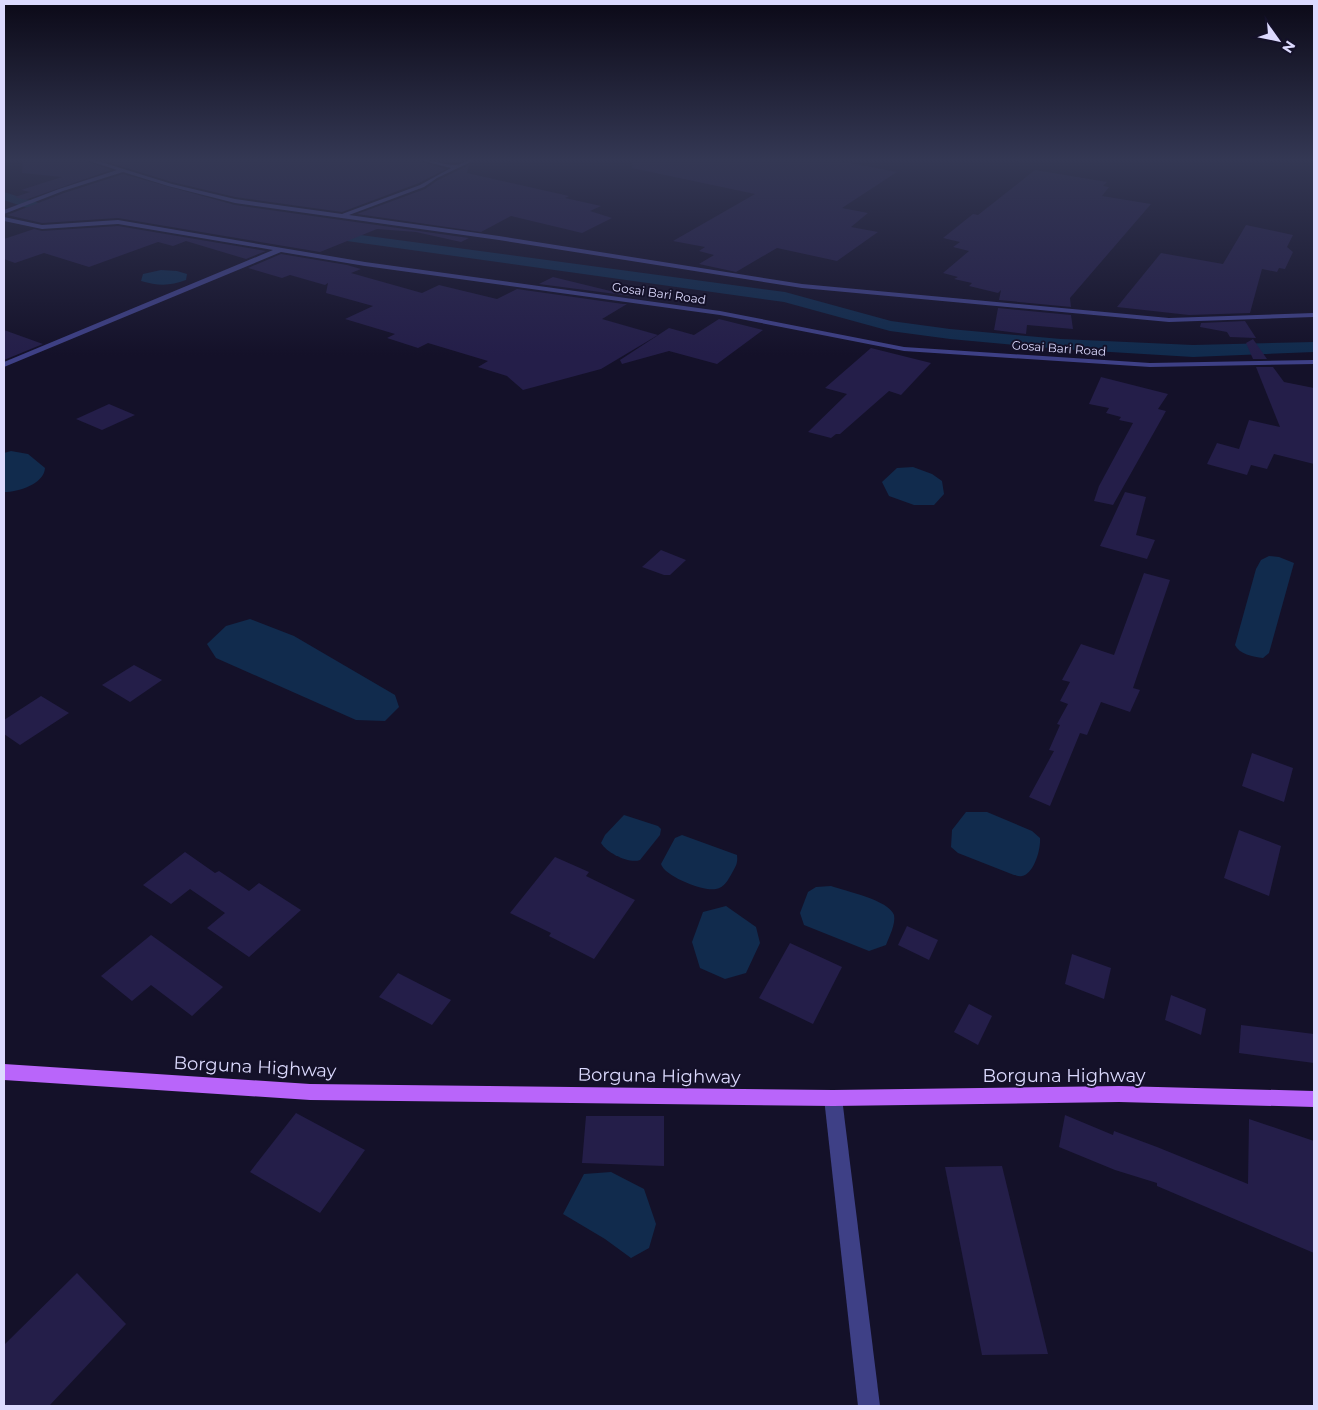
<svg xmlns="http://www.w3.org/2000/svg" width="1318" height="1410" font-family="Montserrat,sans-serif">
	<rect width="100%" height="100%" fill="#141129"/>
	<!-- water -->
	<g fill="#112b4d">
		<path d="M161 270 177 271 187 274 186 280C170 286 158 286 141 281L143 274Z"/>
		<path d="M11 451 28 454 45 468C44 484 18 492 4 492V453Z"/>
		<polygon points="913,467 932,474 942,481 944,494 934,505 914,505 889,496 882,482 897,468"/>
		<path d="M1269 556 1279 557 1294 563 1269 653 1263 658C1253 657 1239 654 1235 645L1256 569 1261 560Z"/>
		<polygon points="250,619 294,636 395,695 399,707 385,721 356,720 216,658 207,644 226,626"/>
		<path d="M966 812H987L1032 831 1040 838C1041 849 1034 874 1022 876 1019 877 1016 875 1014 875L958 853 951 847 952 830Z"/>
		<path d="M624 815 658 826 661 829 660 835 640 860C629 864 607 853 601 843L605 835Z"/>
		<path d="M682 835 737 855C738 863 736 866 732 873 728 880 724 888 716 889 704 892 664 876 661 864L675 838Z"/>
		<path d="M831 886C845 891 889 900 894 915 896 924 889 937 886 945L869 951 804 925 800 913 808 892 816 887Z"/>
		<polygon points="726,906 756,927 760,943 746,973 725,979 700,968 692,942 703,912"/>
		<polygon points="611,1172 644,1189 656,1224 649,1248 631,1258 605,1239 563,1214 584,1174"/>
	</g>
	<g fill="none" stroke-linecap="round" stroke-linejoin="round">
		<!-- canal -->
		<g fill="#112b4d" fill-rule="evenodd">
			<path d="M4 192 48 206H76L78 209 76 212C50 218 28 208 4 200Z"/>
			<polygon points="316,229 785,292 891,321 950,329 1061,339 1193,345 1314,342 1314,352 1193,357 1061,349 950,339 890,331 784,302 311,236 309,233 311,230"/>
		</g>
	</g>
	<!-- building -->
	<g fill="#241e49">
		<polygon points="23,158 78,158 111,170 25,200 15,197 30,192 21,190 62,177 22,173"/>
		<polygon points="94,158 410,158 446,169 419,183 342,212 235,197 172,182"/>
		<polygon points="426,158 470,158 456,163"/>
		<polygon points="633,158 824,158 897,172 842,208 868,213 851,227 878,232 837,261 777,248 736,272 699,264 714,255 699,251 705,247 673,241 755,194 632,168"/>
		<polygon points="469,165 467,173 569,196 565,198 601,206 590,211 612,218 582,233 511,216 481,232 357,214 425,189 438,180"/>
		<polygon points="1035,170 1107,182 1103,186 1109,187 1102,196 1151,204 1070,298 1071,307 999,300 1001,290 998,293 969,286 972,283 954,279 958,277 943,273 969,251 953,247 960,242 943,238 973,214 978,215"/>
		<polygon points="123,174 235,205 469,238 461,242 416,232 377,229 320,252 118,218 42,223 7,215 64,193"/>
		<polygon points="1246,225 1293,235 1287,247 1293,252 1285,269 1279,268 1277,272 1262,269 1250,313 1189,315 1117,307 1161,253 1223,264"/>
		<polygon points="118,226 266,251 246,259 186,241 173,246 158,242 89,267 44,253 15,263 4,259 4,239 34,229 42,231"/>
		<polygon points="281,254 347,265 361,269 351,273 422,293 439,285 497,299 517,289 623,304 627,304 602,319 658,335 601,369 523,390 507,376 478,367 488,361 428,343 418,348 387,338 395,334 345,319 373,306 326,293 328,283 325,285 290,275 282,278 248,268"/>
		<polygon points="553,277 631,296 539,284"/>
		<polygon points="998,308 1071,315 1073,329 1027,325 1026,334 994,330"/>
		<polygon points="719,319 763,330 717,364 669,351 622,364 620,360 669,328 694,335"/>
		<polygon points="1245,321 1256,338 1230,337 1227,332 1200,327 1201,323"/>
		<polygon points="4,330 43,344 4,360"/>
		<polygon points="1253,339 1267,359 1253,359 1246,343"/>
		<polygon points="871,348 931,363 901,395 889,391 840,434 836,434 831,438 808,432 847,394 825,388"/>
		<polygon points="1256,367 1273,367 1284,382 1314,388 1314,464 1274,454 1267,469 1251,465 1247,475 1207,464 1217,443 1239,449 1249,420 1280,427"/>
		<polygon points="1101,377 1168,394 1158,409 1166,411 1113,505 1094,501 1099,486 1133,423 1119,420 1121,417 1106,413 1109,408 1089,404"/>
		<polygon points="109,404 135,415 102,430 76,419"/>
		<polygon points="1125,492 1146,497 1136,535 1155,540 1147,559 1100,546"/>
		<polygon points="661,550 686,560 670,575 664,575 642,567"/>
		<polygon points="1144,573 1170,580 1133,688 1140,690 1130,712 1101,702 1087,735 1080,733 1050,806 1029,797 1054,751 1049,750 1060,725 1057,724 1068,704 1060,701 1070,682 1062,680 1081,644 1114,655"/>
		<polygon points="134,665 162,680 130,702 102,685"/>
		<polygon points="41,696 69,713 20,745 4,734 4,720"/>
		<polygon points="1252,753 1293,768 1284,802 1242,786"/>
		<polygon points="1239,830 1281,846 1269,896 1224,878"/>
		<polygon points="185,852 215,873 219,871 249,891 259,883 301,910 249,957 207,928 225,913 190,889 171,904 143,885"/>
		<polygon points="555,857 589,872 586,876 635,900 594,959 549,936 551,933 510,913"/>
		<polygon points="907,926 938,940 929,960 898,945"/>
		<polygon points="151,935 223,987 192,1016 151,985 132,1001 101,976"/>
		<polygon points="790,943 842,967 813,1024 759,998"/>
		<polygon points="1072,954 1111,968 1104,999 1065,984"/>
		<polygon points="398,973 451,1000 432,1025 379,997"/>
		<polygon points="1171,995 1206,1009 1201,1035 1165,1020"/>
		<polygon points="969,1004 992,1016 978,1045 954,1032"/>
		<polygon points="1241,1025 1314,1034 1314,1063 1239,1053"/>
		<polygon points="296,1113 365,1150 320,1213 250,1172"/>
		<polygon points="1065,1115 1113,1135 1114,1131 1157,1147 1248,1184 1249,1119 1314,1141 1314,1253 1157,1186 1157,1183 1115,1170 1059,1147"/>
		<polygon points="586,1116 664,1116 664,1166 582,1163"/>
		<polygon points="1002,1166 1048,1354 982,1355 945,1167"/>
		<polygon points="77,1273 126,1324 49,1406 4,1406 4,1345"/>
	</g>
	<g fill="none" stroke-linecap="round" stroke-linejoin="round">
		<!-- minor -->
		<g fill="#3e4086" fill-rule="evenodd">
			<path d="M80 158H88L172 184 235 199 342 214 420 185 451 168 412 158C425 158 446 166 456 165 464 164 470 158 479 158L437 178 424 187 349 215 499 236 802 284 1169 318 1314 313V317L1169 322 802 288 499 240 235 203 168 186 123 172 63 191 4 214V210L59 189 117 170Z"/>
			<polygon points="4,217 42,225 118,220 365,262 720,311 904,347 1150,363 1314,360 1314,364 1150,367 904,351 720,315 365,266 281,252 4,367 4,362 273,250 118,224 42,229 4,221"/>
			<polygon points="833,1090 839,1092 842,1098 880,1406 858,1406 824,1098 827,1092"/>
		</g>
		<!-- major -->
		<polygon fill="#b965fa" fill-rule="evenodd" points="4,1064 310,1084 833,1090 1119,1086 1314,1091 1314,1107 1119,1102 833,1106 310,1100 4,1080"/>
	</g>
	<!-- sky -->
	<linearGradient id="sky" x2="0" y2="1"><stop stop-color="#0b0917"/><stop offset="0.45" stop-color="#343854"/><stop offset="1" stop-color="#343854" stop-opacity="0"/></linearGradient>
	<rect width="1318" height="355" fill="url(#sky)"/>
	<g text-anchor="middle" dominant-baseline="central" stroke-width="4" stroke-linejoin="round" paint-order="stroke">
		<!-- far-street labels -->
		<g font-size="12" fill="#dcdafe" stroke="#141129">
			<text transform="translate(659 293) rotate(8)">Gosai Bari Road</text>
			<text transform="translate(1059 348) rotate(4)">Gosai Bari Road</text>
		</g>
		<!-- near-street labels -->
		<g font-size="18" fill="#dcdafe" stroke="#141129">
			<text transform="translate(255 1067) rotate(3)">Borguna Highway</text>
			<text transform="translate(659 1076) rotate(1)">Borguna Highway</text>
			<text x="1064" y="1076">Borguna Highway</text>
		</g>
	</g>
	<!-- border -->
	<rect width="1318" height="1410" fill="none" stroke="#dcdafe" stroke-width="10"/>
	<!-- north arrow -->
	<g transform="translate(1278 40) rotate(123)" stroke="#141129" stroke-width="4" paint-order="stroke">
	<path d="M0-4L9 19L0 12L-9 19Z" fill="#dcdafe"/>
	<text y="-8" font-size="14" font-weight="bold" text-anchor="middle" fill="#dcdafe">N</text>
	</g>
</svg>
